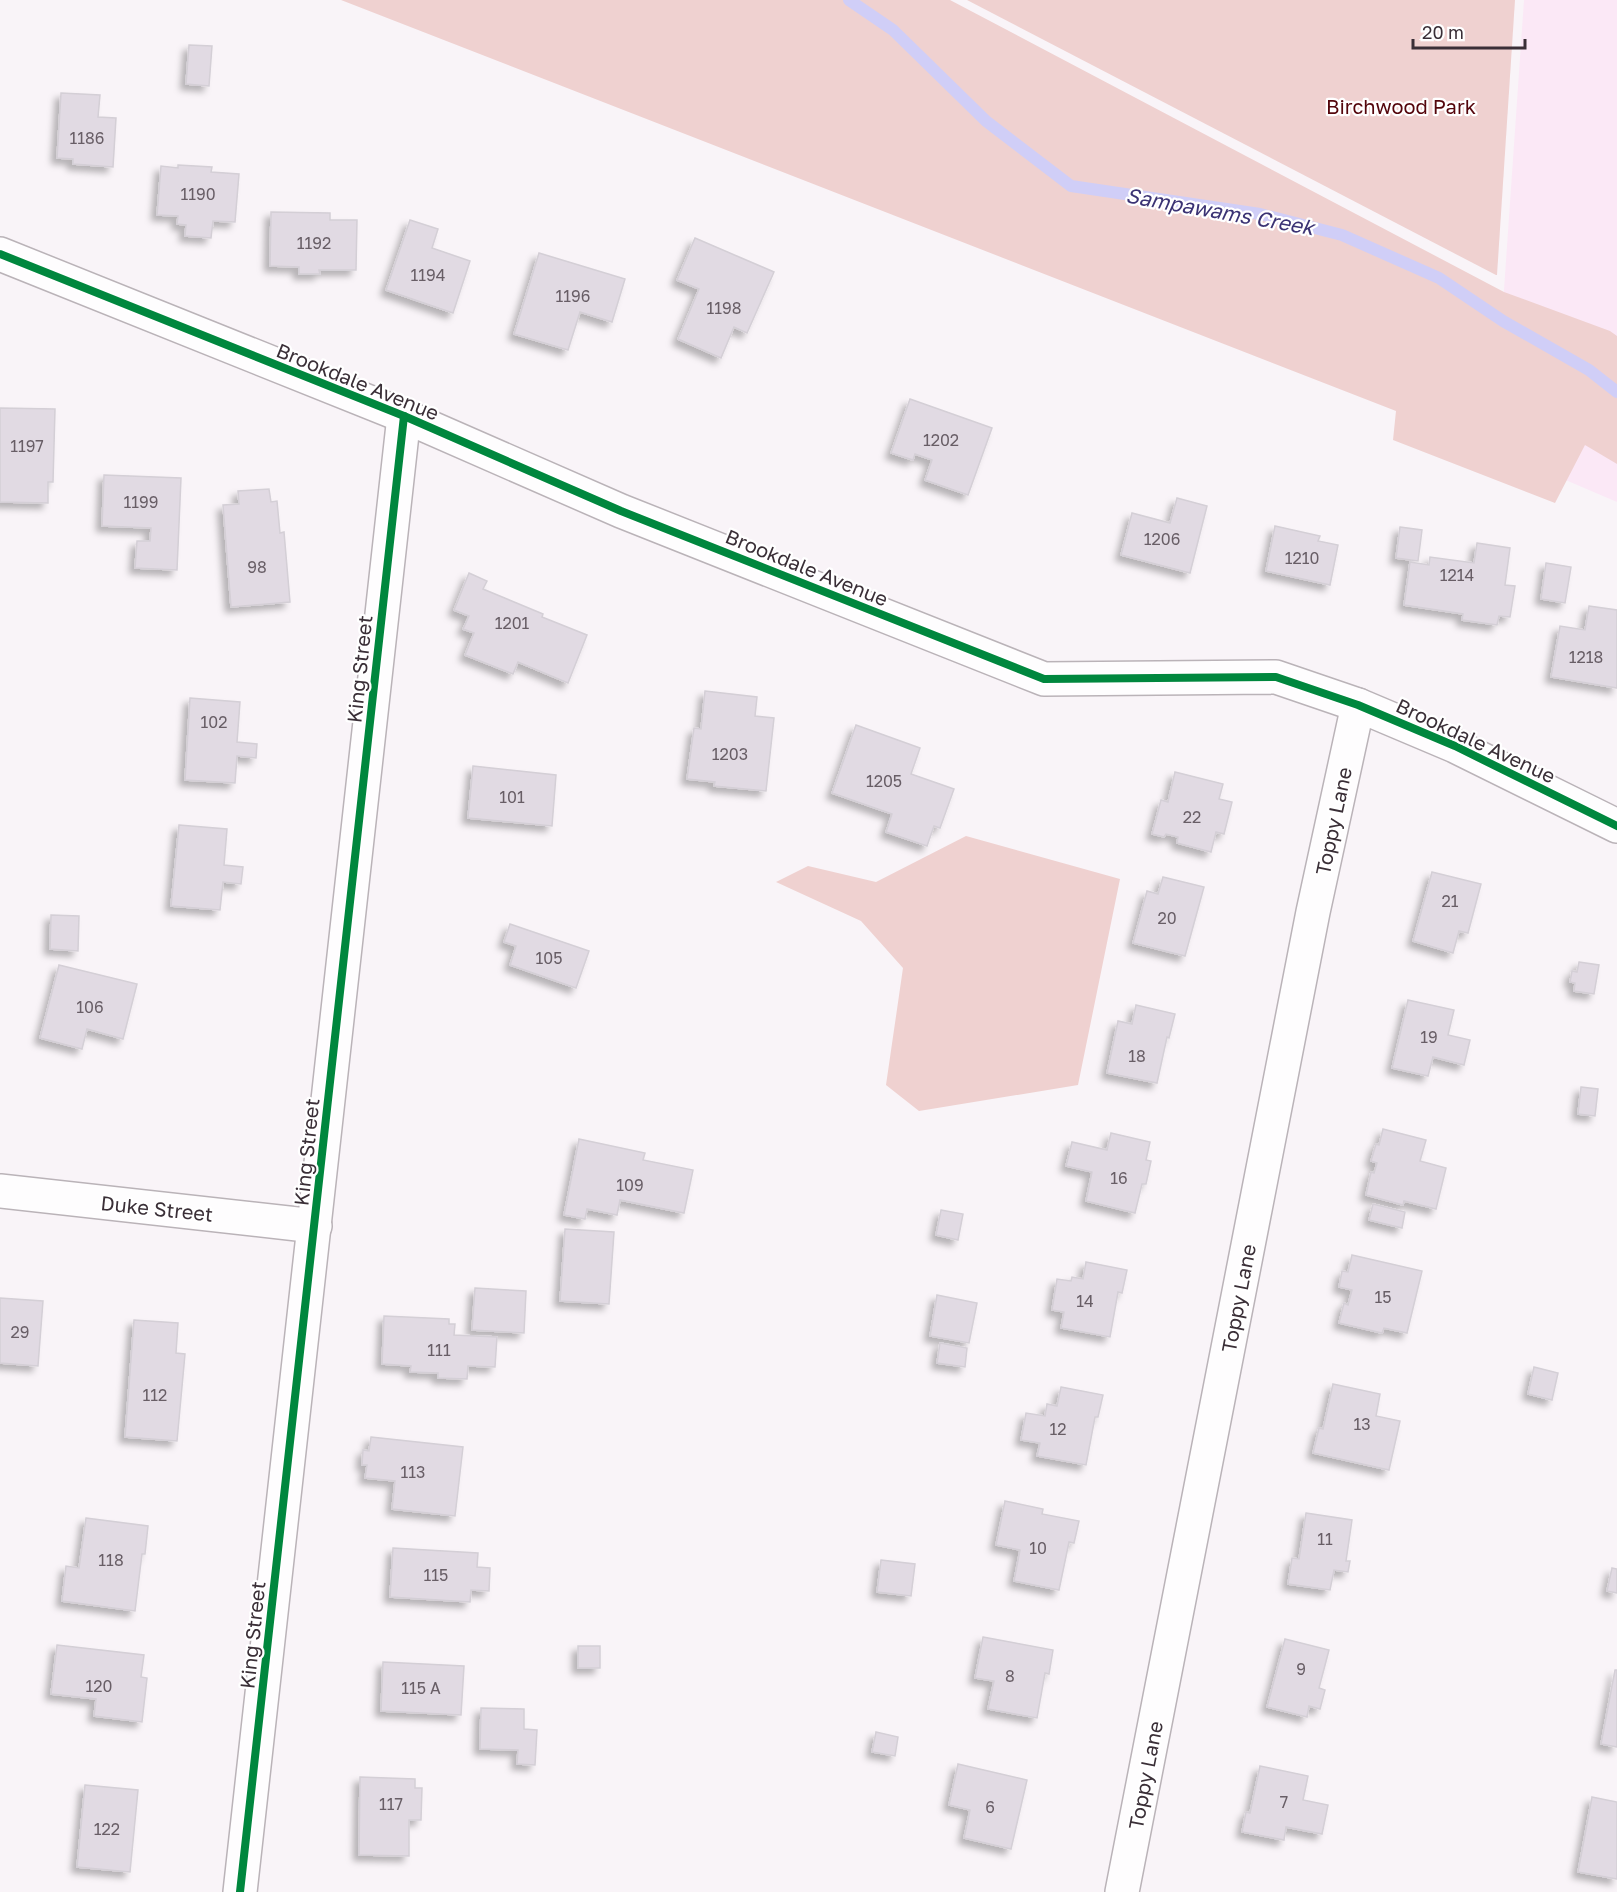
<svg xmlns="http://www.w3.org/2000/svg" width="1617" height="1892" font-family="'Golos Text',sans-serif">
	<defs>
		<filter id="shadow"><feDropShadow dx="-5.5" dy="5.5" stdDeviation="3" flood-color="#0004"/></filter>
	</defs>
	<rect width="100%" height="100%" fill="#f9f4f8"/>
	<!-- built -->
	<polygon fill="#fbe8f6" points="1524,0 1617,0 1617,502 1493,449"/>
	<!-- green -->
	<g fill="#efd1d0">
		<polygon points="341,0 950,0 1504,292 1610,331 1617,336 1617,464 1585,445 1555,503 1393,440 1396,411"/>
		<polygon points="967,0 1515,0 1497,275 1496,275"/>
		<polygon points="966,836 1120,879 1078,1085 919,1111 886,1085 903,968 861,921 776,882 808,866 876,882"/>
	</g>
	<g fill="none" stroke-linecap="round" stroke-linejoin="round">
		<!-- stream -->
		<polyline stroke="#d0cef7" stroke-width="12" points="849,0 893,30 986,121 1071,186 1260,214 1342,235 1439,278 1503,321 1589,370 1617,392"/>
	</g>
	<!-- building -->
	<g fill="#e1dae3" stroke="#d4cfd6" stroke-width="1.5" filter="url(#shadow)">
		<polygon points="189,45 212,46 209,86 186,84"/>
		<polygon points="61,93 100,95 98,117 116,118 113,167 73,164 73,159 57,158"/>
		<polygon points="178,165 212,167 211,172 239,174 235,222 213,221 211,238 185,236 186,225 177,224 178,216 157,215 161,166 178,168"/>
		<polygon points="271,212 330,213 330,220 357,220 356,270 319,270 320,274 299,274 299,267 270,266"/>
		<polygon points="410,220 438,229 432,248 470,261 453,313 386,290"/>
		<polygon points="695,238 774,272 747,333 734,327 721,358 678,339 699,289 677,280"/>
		<polygon points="539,253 625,279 612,322 580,312 568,350 514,334"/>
		<polygon points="910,399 992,428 968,495 925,480 932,460 915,454 913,460 891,453"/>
		<polygon points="0,408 55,409 53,482 48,482 48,503 0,502"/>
		<polygon points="104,475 181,478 177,570 135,568 137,541 150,541 151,528 102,526"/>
		<polygon points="269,489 271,502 277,501 280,533 284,532 290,602 231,607 223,505 239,504 238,491"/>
		<polygon points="1177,498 1207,506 1190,573 1121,555 1132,513 1170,523"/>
		<polygon points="1275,526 1320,536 1318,541 1338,545 1330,585 1266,571"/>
		<polygon points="1400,527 1422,530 1418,561 1396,558"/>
		<polygon points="1477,543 1510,548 1505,585 1515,586 1510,617 1499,616 1497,625 1462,620 1463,614 1404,605 1410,562 1429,565 1430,557 1474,563"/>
		<polygon points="1546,563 1571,567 1565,603 1541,599"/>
		<polygon points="469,573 487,581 483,589 543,614 542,617 587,635 568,683 518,662 513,674 465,655 474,633 463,629 469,616 454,610"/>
		<polygon points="1589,606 1617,610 1617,688 1551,677 1560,626 1585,630"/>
		<polygon points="705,691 757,697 755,716 774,718 766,791 714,786 715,782 687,779 694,728 701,729"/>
		<polygon points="190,698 240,702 237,742 257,744 256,758 237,756 235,783 185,780"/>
		<polygon points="856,725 920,748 911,774 954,789 940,828 934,826 927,846 886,832 892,814 832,793"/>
		<polygon points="473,766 556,775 552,826 468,818"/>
		<polygon points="1175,772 1223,784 1219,799 1232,802 1224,834 1216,832 1211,852 1177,843 1178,837 1166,834 1164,837 1152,834 1161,800 1168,802"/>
		<polygon points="179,825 227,829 224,865 243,867 241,884 223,882 220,910 171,906"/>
		<polygon points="1432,872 1481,884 1468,933 1459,931 1453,953 1413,941"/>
		<polygon points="1163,877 1204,887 1185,956 1133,943 1147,891 1158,894"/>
		<polygon points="51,915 79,916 78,951 50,949"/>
		<polygon points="510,924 589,951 576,988 510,965 516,946 504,942"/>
		<polygon points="1579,962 1599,965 1594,994 1574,991 1575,983 1570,982 1572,971 1577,972"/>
		<polygon points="59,965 137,984 123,1039 87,1029 82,1049 40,1038"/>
		<polygon points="1408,1000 1454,1010 1448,1035 1470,1040 1464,1065 1433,1057 1428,1076 1392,1068"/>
		<polygon points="1136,1005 1175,1014 1169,1038 1167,1037 1157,1083 1107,1073 1118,1021 1132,1024"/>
		<polygon points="1581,1087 1598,1089 1595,1116 1578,1114"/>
		<polygon points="1383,1129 1426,1140 1420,1161 1446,1168 1436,1209 1404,1201 1403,1205 1366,1195 1371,1172 1374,1173 1377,1163 1371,1161 1376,1144 1379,1145"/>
		<polygon points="1111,1133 1150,1142 1146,1160 1151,1161 1146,1184 1142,1184 1135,1213 1086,1201 1092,1172 1066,1166 1072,1142 1107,1150"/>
		<polygon points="579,1139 645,1153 643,1160 693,1170 684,1213 620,1200 617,1215 587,1209 585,1219 564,1215"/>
		<polygon points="1373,1204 1405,1212 1402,1228 1369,1220"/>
		<polygon points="941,1210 963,1214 958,1240 936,1235"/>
		<polygon points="565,1229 614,1232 609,1304 560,1301"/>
		<polygon points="1352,1255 1422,1271 1407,1333 1384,1328 1382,1333 1339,1323 1344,1303 1348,1305 1352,1290 1339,1287 1342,1271 1348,1272"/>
		<polygon points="1086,1262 1127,1270 1122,1293 1118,1292 1110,1337 1061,1328 1064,1312 1052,1310 1057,1279 1071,1281 1072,1277 1083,1279"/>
		<polygon points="475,1288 526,1291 524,1333 472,1330"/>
		<polygon points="937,1295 977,1303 969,1343 930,1336"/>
		<polygon points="0,1298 43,1301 38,1366 0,1363"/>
		<polygon points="384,1316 449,1319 449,1324 455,1324 454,1335 497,1337 495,1367 468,1366 467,1379 438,1378 438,1373 410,1372 411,1366 382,1364"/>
		<polygon points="134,1320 178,1323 176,1353 185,1354 177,1441 125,1437"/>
		<polygon points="940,1343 967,1348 965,1367 937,1363"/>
		<polygon points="1534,1367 1558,1373 1552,1400 1528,1394"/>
		<polygon points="1333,1384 1380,1394 1376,1416 1400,1421 1389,1470 1313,1453 1319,1428 1323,1429"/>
		<polygon points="1061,1387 1103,1395 1098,1417 1095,1417 1086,1465 1037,1456 1040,1443 1021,1440 1026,1413 1045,1416 1047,1404 1057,1406"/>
		<polygon points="371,1437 463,1447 455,1516 392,1509 395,1481 365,1478 367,1465 362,1465 363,1450 369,1451"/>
		<polygon points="1005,1501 1043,1509 1042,1514 1079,1521 1074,1543 1069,1542 1059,1590 1014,1581 1020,1550 996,1545"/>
		<polygon points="1306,1513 1352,1520 1346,1561 1350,1561 1348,1572 1334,1570 1330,1590 1288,1584 1292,1558 1299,1559"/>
		<polygon points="86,1518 148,1526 145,1554 142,1554 135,1611 62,1601 66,1566 79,1568"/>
		<polygon points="393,1548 478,1553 477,1567 490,1568 489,1591 471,1590 470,1602 390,1597"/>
		<polygon points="881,1560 915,1564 911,1596 877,1592"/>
		<polygon points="1612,1568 1617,1569 1617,1593 1607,1591"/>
		<polygon points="983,1637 1053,1650 1049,1674 1045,1673 1037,1718 988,1709 994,1681 975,1678"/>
		<polygon points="1285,1639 1329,1650 1319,1688 1325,1690 1320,1709 1309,1706 1307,1717 1267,1707"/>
		<polygon points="57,1645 144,1655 141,1677 147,1678 142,1722 94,1716 96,1699 51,1694"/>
		<rect x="578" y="1646" width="22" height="22"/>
		<polygon points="383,1662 464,1666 461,1715 381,1711"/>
		<polygon points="1615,1670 1617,1670 1617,1747 1601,1744"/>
		<polygon points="481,1708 524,1709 524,1729 537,1730 535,1765 517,1764 518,1750 480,1749"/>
		<polygon points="876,1732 898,1737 895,1756 872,1752"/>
		<polygon points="958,1764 1027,1780 1011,1849 964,1838 970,1810 949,1805"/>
		<polygon points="1260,1766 1308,1776 1303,1800 1328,1805 1322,1834 1286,1827 1284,1840 1242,1832 1246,1812 1250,1813"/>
		<polygon points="360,1777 415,1779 415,1788 422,1788 421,1820 409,1820 409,1856 359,1855"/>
		<polygon points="85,1785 138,1790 130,1872 77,1867"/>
		<polygon points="1592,1797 1617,1802 1617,1879 1578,1872"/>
	</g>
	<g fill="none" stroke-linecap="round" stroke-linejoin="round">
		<!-- minor casing -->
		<g stroke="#bab3b8" stroke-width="36">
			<g id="minor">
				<polyline points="0,254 404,416 621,511 1044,679 1276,677 1358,705 1455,746 1617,826"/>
				<polyline points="0,1191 315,1226"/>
				<polyline points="240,1892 404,416"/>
				<polyline points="1122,1892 1313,912 1358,705"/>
			</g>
		</g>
		<!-- minor -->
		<use href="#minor" stroke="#fefdfe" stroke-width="33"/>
		<!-- cycleway casing -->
		<g stroke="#fff" stroke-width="11">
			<g id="cycleway">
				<polyline points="0,254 404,416 621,511 1044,679 1276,677 1358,705 1455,746 1617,826"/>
				<polyline points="240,1892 404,416"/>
			</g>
		</g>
		<!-- cycleway -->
		<use href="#cycleway" stroke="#00873e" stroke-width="8"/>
	</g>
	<g text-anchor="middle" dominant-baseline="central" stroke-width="4.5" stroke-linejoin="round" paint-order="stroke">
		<!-- number labels -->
		<g font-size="16" fill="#685e66">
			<text x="87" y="138">1186</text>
			<text x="198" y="194">1190</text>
			<text x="314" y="243">1192</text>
			<text x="428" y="275">1194</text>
			<text x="573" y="296">1196</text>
			<text x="724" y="308">1198</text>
			<text x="941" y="440">1202</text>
			<text x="27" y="446">1197</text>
			<text x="141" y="502">1199</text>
			<text x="1162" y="539">1206</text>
			<text x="1302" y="558">1210</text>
			<text x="257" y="567">98</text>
			<text x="1457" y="575">1214</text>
			<text x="512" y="623">1201</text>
			<text x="1586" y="657">1218</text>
			<text x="214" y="722">102</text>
			<text x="730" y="754">1203</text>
			<text x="884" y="781">1205</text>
			<text x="512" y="797">101</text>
			<text x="1192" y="817">22</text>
			<text x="1450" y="901">21</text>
			<text x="1167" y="918">20</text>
			<text x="549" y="958">105</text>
			<text x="90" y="1007">106</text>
			<text x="1429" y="1037">19</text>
			<text x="1137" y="1056">18</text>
			<text x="1119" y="1178">16</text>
			<text x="630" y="1185">109</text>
			<text x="1383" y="1297">15</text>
			<text x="1085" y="1301">14</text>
			<text x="20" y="1332">29</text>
			<text x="439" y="1350">111</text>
			<text x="155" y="1395">112</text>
			<text x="1362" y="1424">13</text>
			<text x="1058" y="1429">12</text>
			<text x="413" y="1472">113</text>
			<text x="1325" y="1539">11</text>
			<text x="1038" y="1548">10</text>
			<text x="111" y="1560">118</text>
			<text x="436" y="1575">115</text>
			<text x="1301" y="1669">9</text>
			<text x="1010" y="1676">8</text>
			<text x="99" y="1686">120</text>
			<text x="421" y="1688">115 A</text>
			<text x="1284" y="1802">7</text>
			<text x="391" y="1804">117</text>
			<text x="990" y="1807">6</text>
			<text x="107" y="1829">122</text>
		</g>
		<!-- park labels -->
		<g font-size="20" fill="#54060c" stroke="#fff">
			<text x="1401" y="106">Birchwood Park</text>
		</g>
		<!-- street labels -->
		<g font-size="20" fill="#3a2f37" stroke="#fff">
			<text transform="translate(358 381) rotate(22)">Brookdale Avenue</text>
			<text transform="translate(807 567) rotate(22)">Brookdale Avenue</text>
			<text transform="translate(359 669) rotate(-84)">King Street</text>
			<text transform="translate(1476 740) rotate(25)">Brookdale Avenue</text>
			<text transform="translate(1333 821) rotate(-78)">Toppy Lane</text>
			<text transform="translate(306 1152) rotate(-84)">King Street</text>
			<text transform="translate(157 1208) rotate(6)">Duke Street</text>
			<text transform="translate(1238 1298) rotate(-79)">Toppy Lane</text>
			<text transform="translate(252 1635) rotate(-84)">King Street</text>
			<text transform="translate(1145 1775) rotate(-79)">Toppy Lane</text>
		</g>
		<!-- water labels -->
		<g font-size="21" font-style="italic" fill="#3b3374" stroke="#fff">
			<text transform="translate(1220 211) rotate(10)">Sampawams Creek</text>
		</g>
	</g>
	<!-- scale -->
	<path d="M1413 39v9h112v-9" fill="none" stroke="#3a2f37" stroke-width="3"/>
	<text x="1422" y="39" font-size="18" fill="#3a2f37" stroke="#ffffff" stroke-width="4.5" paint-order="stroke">20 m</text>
</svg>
